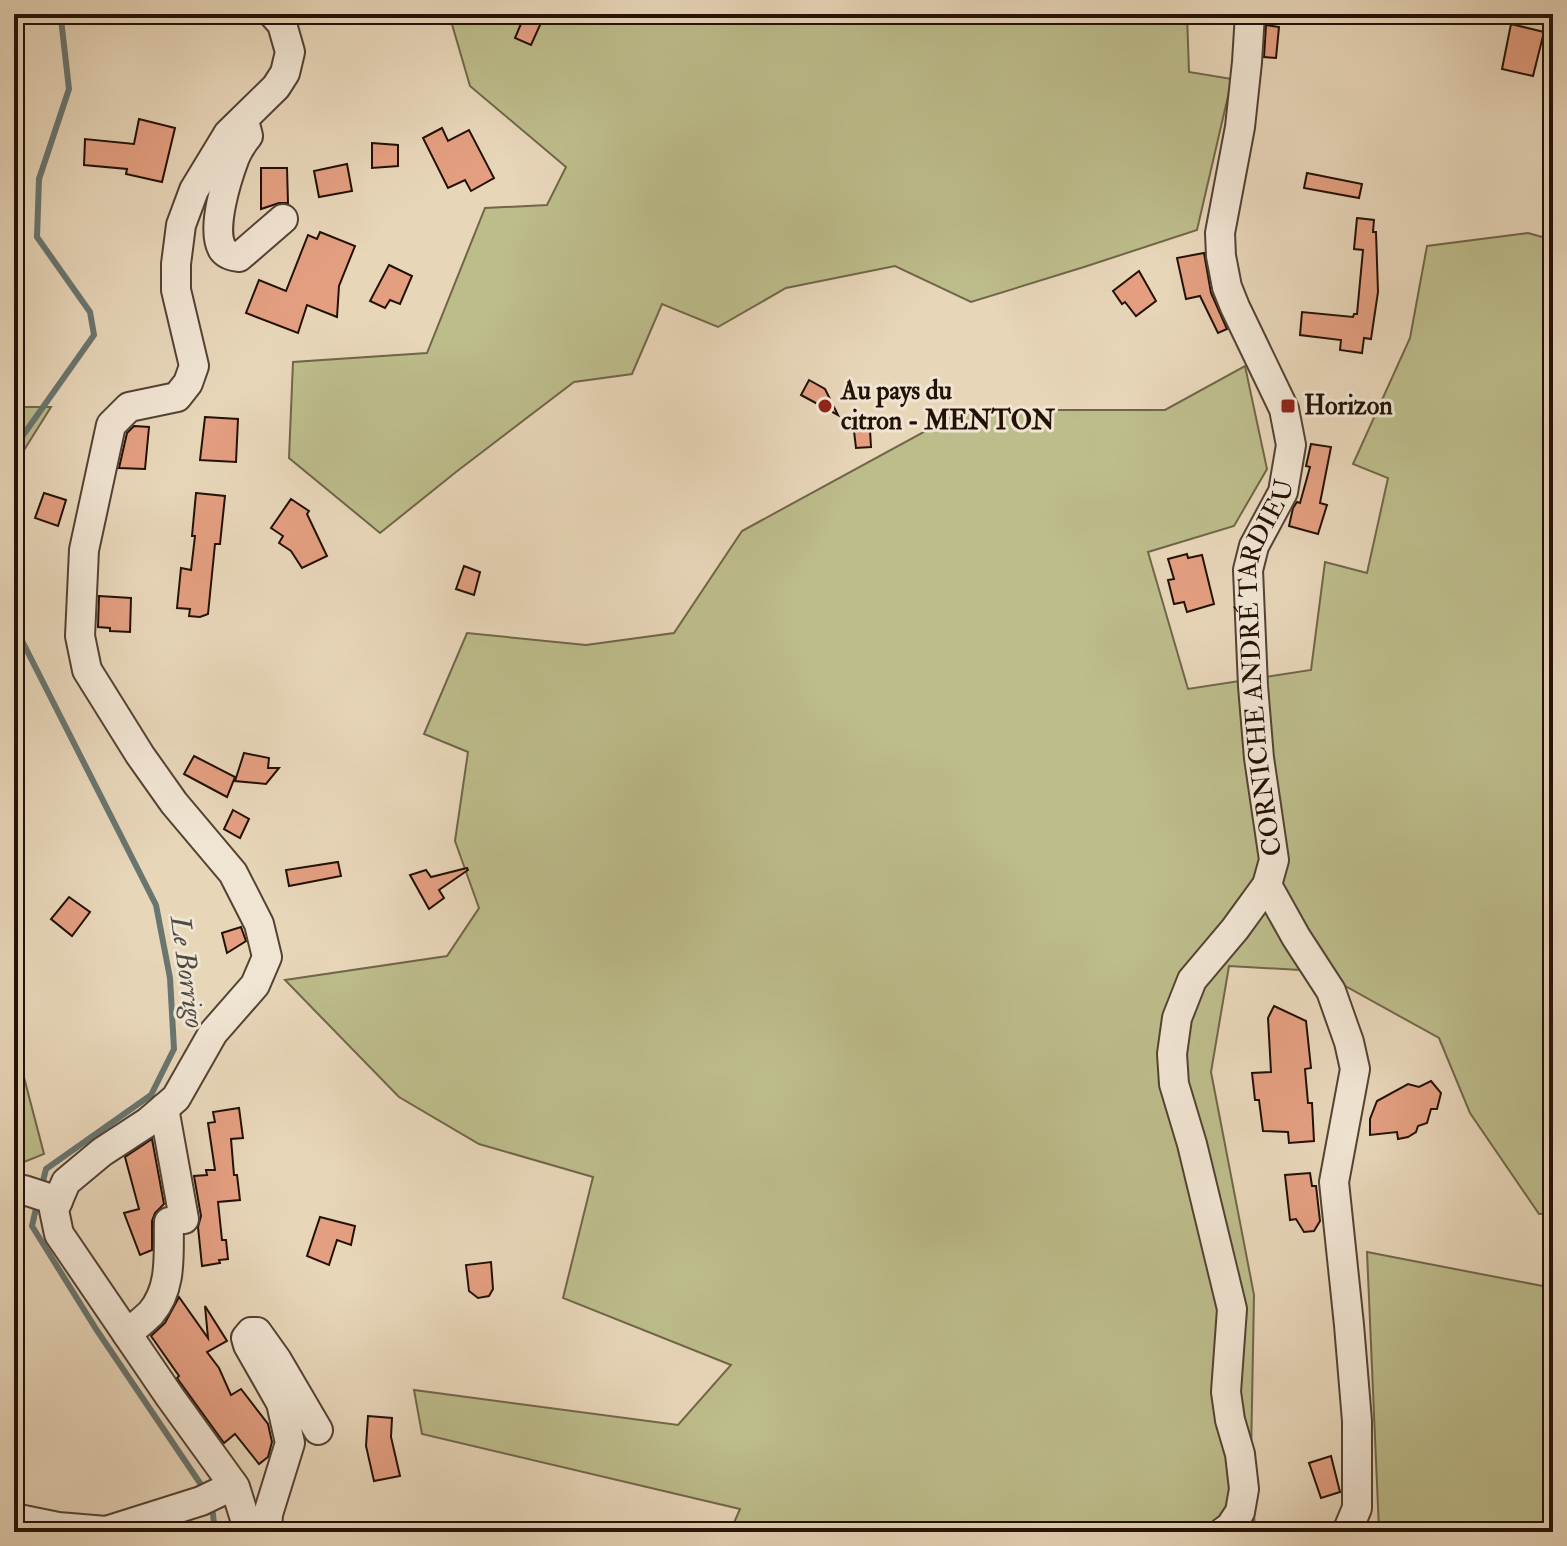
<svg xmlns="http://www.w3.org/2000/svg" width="1567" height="1546" font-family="'IM FELL Double Pica',serif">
	<rect width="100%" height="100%" fill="#e8d6b9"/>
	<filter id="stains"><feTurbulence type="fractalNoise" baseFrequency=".0025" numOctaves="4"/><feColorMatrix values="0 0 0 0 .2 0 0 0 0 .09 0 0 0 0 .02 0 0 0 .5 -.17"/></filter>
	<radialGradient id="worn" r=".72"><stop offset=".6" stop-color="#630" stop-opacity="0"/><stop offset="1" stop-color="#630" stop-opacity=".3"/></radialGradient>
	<!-- green -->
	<g fill="#bdbc8b" stroke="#706648" stroke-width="2">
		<polygon points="449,14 1187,14 1189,72 1232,79 1197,230 1084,267 971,302 895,266 786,288 718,327 662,304 632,374 574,382 456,472 380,533 289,458 293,362 427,353 485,208 547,205 566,167 470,86"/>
		<polygon points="1528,233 1553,240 1553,1213 1539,1214 1470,1113 1439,1038 1318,971 1229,966 1211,1072 1254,1295 1251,1457 1255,1532 730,1532 740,1509 422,1434 414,1390 678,1425 731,1365 563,1298 593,1177 479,1144 399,1097 285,980 447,956 479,908 455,841 468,752 424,734 467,633 586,645 674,633 742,531 964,410 1165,410 1245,366 1267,469 1234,526 1148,552 1188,689 1311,670 1325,562 1367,573 1388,478 1353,464 1410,338 1427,246"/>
		<polygon points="14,407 51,407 14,466"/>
		<polygon points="14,1039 44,1154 14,1166"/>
		<polygon points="1367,1252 1553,1288 1553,1532 1377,1532 1379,1530"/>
	</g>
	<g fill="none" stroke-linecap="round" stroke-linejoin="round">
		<!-- stream -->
		<g stroke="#69756f" stroke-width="6">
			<polyline points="14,448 94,335 90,312 37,237 39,179 69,89 61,19 59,14"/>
			<polyline points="14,625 156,905 170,978 174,1049 151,1095 46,1169 41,1189"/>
			<polyline points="37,1204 32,1226 96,1329 206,1492"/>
			<polyline points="212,1506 215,1532"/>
		</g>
	</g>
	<!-- building -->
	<g fill="#e49f81" stroke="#231106" stroke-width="2">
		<polygon points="525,14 545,14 531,45 515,38"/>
		<polygon points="1511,24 1544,32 1533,76 1502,69"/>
		<polygon points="1266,25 1279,27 1276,58 1264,57"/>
		<polygon points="139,119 175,128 162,182 126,174 127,169 84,165 85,139 134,144"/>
		<polygon points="442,128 448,141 469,130 494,178 471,191 465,180 448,188 423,138"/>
		<polygon points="372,143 398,145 398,166 372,168"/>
		<polygon points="347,164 352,191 319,197 314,171"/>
		<polygon points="261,168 287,168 288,203 279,203 261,209"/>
		<polygon points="1307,173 1362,184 1359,198 1304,188"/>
		<polygon points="1357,218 1374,220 1373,232 1376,232 1378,292 1371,339 1364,338 1362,353 1340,350 1341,340 1300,335 1302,312 1353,317 1354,314 1357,314 1363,250 1354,249"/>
		<polygon points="320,232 355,246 339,286 337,317 307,305 298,333 246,313 259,280 286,291 308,235 317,239"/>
		<polygon points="1204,253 1211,293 1227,329 1218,333 1200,296 1186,299 1177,258"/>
		<polygon points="389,265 412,276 400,304 390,300 385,308 370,301"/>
		<polygon points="1139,271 1156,301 1136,316 1125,302 1122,304 1113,291"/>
		<polygon points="809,380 825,389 838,415 801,395"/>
		<polygon points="205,417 238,419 236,462 200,460"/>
		<polygon points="134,426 149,427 145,469 119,468 127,433"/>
		<polygon points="870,430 871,447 856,448 854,431"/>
		<polygon points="1311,444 1331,447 1320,503 1327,505 1318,534 1289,526 1293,508 1297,502 1300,503 1310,467 1306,466"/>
		<polygon points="44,493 66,500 58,526 35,518"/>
		<polygon points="196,493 225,496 220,544 215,544 208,614 200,617 189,616 190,609 177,608 181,568 191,570 195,536 192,536"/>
		<polygon points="291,499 309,511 307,514 327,556 302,568 291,551 279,543 283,536 271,528"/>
		<polygon points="1187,554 1188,558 1202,555 1214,604 1187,612 1184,602 1174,604 1168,580 1174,579 1168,559"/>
		<polygon points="464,566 480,572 474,595 456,589"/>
		<polygon points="99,596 131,598 130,632 110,631 110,628 98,627"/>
		<polygon points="244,753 269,758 268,768 279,768 266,784 235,781"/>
		<polygon points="194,756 235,777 227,797 184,774"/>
		<polygon points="233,810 249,819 240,838 224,829"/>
		<polygon points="338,862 341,876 289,886 286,870"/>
		<polygon points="467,868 468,870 439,890 444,898 429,909 410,875 426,870 431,877"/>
		<polygon points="69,897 90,912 72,936 51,919"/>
		<polygon points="241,927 246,941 227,953 222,933"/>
		<polygon points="1274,1006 1306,1021 1311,1068 1305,1069 1308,1103 1312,1103 1314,1141 1289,1143 1288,1132 1263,1131 1259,1100 1255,1100 1252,1073 1271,1072 1268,1018"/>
		<polygon points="1431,1081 1441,1093 1437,1109 1431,1109 1427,1123 1418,1126 1416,1132 1408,1137 1398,1139 1397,1132 1370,1135 1370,1119 1377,1101 1408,1084 1419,1087"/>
		<polygon points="239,1108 243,1138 231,1139 234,1175 237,1175 240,1200 218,1202 222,1240 226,1240 228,1259 219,1260 220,1263 202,1266 198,1227 201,1216 194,1176 207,1175 206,1170 215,1170 208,1123 215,1122 213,1112"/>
		<polygon points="152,1139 164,1204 155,1213 152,1221 152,1250 140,1255 124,1213 139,1209 125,1157"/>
		<polygon points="1310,1173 1312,1186 1316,1186 1320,1221 1314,1231 1304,1232 1296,1219 1290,1220 1285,1175"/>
		<polygon points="320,1217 355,1226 351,1245 337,1240 329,1265 307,1256"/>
		<polygon points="491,1262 493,1289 489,1296 478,1298 469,1291 466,1265"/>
		<polygon points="179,1297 208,1338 205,1306 227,1341 207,1352 219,1368 231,1395 241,1389 268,1424 272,1442 268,1457 259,1464 235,1434 224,1443 177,1378 179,1376 151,1336 165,1323"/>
		<polygon points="368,1416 392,1418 391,1437 400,1476 374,1481 366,1446"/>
		<polygon points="1331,1456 1340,1492 1321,1498 1309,1463"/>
	</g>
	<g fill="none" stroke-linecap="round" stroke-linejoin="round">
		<!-- minor casing -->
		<g stroke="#544233" stroke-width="32">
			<g id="minor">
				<path d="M246 128 248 136C243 142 238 150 235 157 227 178 210 231 223 250 227 255 233 256 239 257L283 219"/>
				<polyline points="1267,885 1296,937 1331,991 1349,1042 1355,1069 1334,1182 1349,1325 1357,1421 1357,1508 1347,1532"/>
				<polyline points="164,1108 184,1219"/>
				<polyline points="14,1191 24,1190 58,1201"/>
				<path d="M127 1334C135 1327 144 1320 151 1313 173 1287 168 1253 169 1222"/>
				<polyline points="14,1518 58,1527 106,1531 201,1501 226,1489 232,1483"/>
				<polyline points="249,1532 235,1487 170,1397 59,1234 54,1210 66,1182 102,1152 148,1122 176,1098 213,1033 255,985 267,957 259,924 233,873 174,803 140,755 87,670 80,636 84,550 111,425 129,407 177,397 188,383 194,366 176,290 176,264 181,225 194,190 228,134 276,87 285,73 290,52 282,24 273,14"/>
				<polyline points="267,1532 268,1514 290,1443 281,1403 248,1345 246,1338 251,1332 257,1332 277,1360 318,1430"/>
				<path id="s1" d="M1223 1532 1230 1527 1240 1512 1244 1489 1240 1454 1230 1420 1226 1392 1232 1309 1192 1144 1174 1084 1172 1054 1177 1018 1192 980 1235 929 1267 885 1274 860 1259 758 1253 686 1248 570 1254 546 1283 492 1291 445 1284 409 1235 307 1227 287 1221 256 1220 233 1240 127 1247 62 1250 14"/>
			</g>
		</g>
		<!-- minor -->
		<use href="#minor" stroke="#f0e4d2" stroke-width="28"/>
	</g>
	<!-- markers -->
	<g fill="#8f2418" stroke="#f0e4d2" stroke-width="3">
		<circle cx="825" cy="406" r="8"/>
		<rect x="1280" y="398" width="16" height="16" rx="4"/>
	</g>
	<g text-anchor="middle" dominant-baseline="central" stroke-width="6" stroke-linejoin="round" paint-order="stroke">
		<!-- poi labels -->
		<g font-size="26" font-weight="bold" fill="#231106" stroke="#f0e4d2" text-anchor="start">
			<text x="841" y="391">Au pays du<tspan x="841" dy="30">citron - MENTON</tspan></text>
			<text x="1304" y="406">Horizon</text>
		</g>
		<!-- street labels -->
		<g font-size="26" fill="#231106" stroke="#f0e4d2">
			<text stroke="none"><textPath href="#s1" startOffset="916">CORNICHE ANDRÉ TARDIEU</textPath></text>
		</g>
		<!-- water labels -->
		<g font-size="28" font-style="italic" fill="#4c4b43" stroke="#f0e4d2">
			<text transform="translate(187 972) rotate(82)">Le Borrigo</text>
		</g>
	</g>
	<!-- margin -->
	<rect width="1567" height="1546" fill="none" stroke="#e8d6b9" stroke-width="48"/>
	<rect x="16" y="16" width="1535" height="1514" fill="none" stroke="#231106" stroke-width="4"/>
	<rect x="24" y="24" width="1519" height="1498" fill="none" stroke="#231106" stroke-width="2"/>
	<rect width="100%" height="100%" filter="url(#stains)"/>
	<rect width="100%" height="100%" fill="url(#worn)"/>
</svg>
